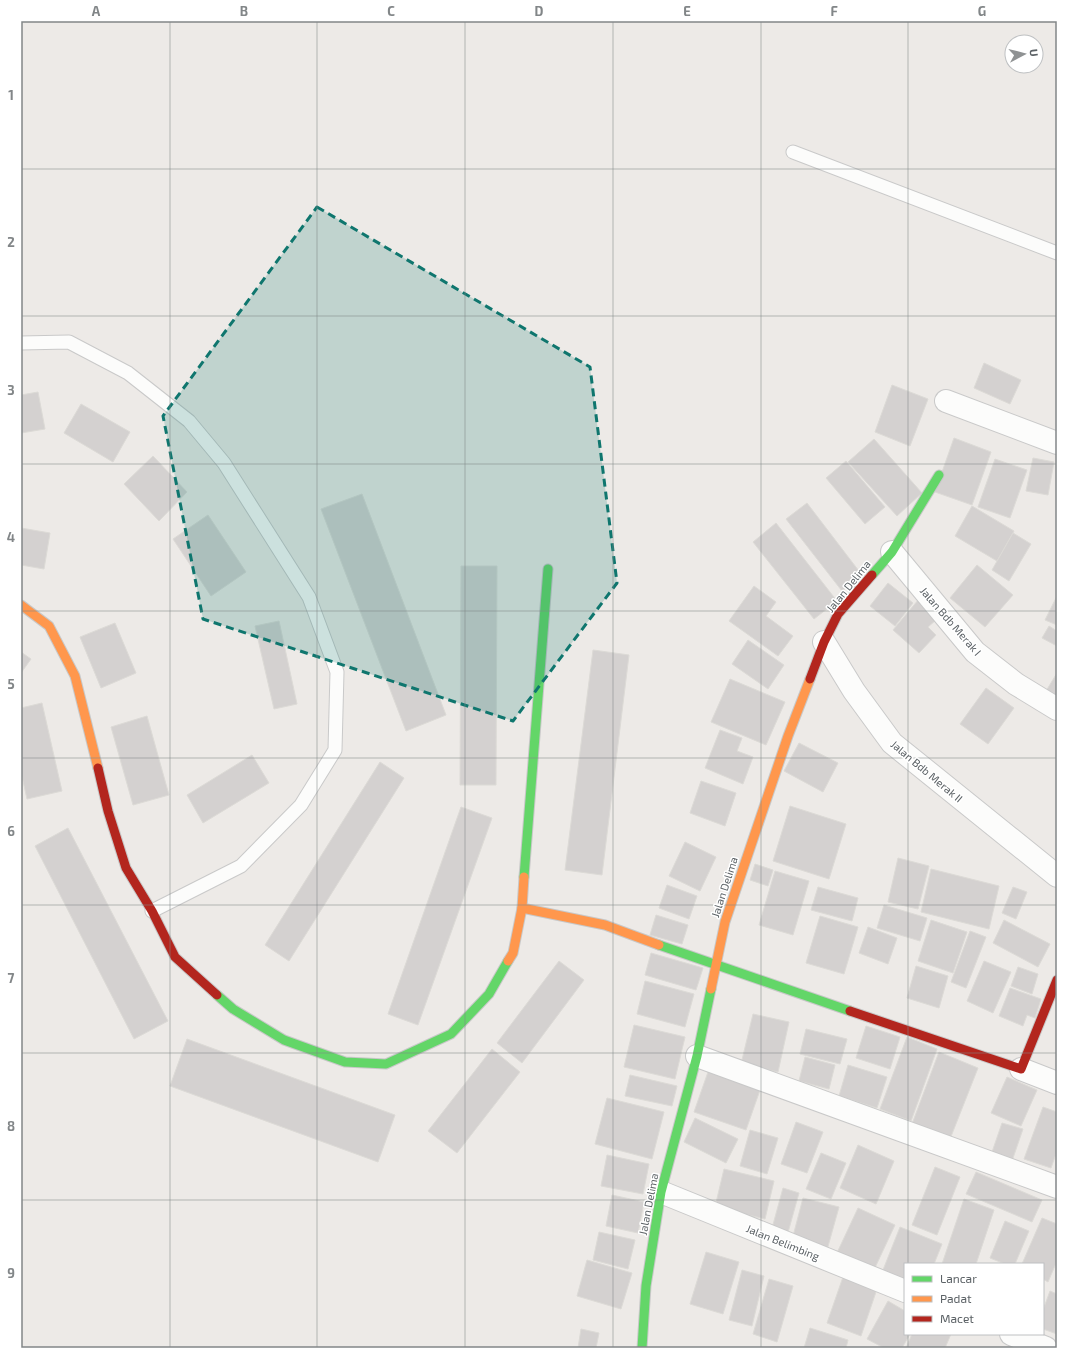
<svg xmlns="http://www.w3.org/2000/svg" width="1078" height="1369" font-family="'Exo 2',sans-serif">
	<rect width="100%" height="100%" fill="#edeae7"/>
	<!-- building -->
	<g fill="#d4d1d0" stroke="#dcdad6">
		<polygon points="984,363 1021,380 1010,404 974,388"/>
		<polygon points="892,385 928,399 910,446 875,432"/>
		<polygon points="38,392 45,429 21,433 21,395"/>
		<polygon points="81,404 130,432 113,462 64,433"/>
		<polygon points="954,438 991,452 972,505 935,492"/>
		<polygon points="874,439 922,493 897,516 848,462"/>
		<polygon points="153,456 187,492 159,521 124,484"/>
		<polygon points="1033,458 1054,462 1048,495 1026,491"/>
		<polygon points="995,459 1027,470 1010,518 978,507"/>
		<polygon points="846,461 885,507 865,524 826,478"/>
		<polygon points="362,494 446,715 406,731 321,509"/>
		<polygon points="807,503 862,575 842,591 786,519"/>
		<polygon points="972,506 1014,531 997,561 955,536"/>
		<polygon points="208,515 246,572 211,596 173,539"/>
		<polygon points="776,523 837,601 814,619 753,542"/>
		<polygon points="21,528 50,533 44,569 21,565"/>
		<polygon points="1013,533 1031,544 1009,581 992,570"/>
		<polygon points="977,565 1013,595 985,627 950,598"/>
		<polygon points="461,566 497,566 496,785 460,785"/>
		<polygon points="888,583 913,603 895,626 870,606"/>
		<polygon points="754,586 776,602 766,616 793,636 778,656 729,621"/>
		<polygon points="1057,596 1057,625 1045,620"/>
		<polygon points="919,599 936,620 928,627 936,635 919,653 893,630"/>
		<polygon points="279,621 297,704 274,709 255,626"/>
		<polygon points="115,623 136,673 101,688 80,637"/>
		<polygon points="1049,626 1057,631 1057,646 1042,638"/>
		<polygon points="748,640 784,665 768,689 732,664"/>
		<polygon points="593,650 629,655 602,875 565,870"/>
		<polygon points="21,652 31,659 21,673"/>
		<polygon points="1057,673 1057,704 1043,696"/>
		<polygon points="730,679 785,702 766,745 711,722"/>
		<polygon points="986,688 1014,708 988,744 960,724"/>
		<polygon points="42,703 62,791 27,799 21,772 21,708"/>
		<polygon points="147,716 169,795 133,805 111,727"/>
		<polygon points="720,730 742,738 737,751 753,757 743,784 705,768"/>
		<polygon points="799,743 838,763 823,792 784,771"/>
		<polygon points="252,755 269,783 203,823 187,795"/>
		<polygon points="380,762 404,778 289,961 265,945"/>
		<polygon points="701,781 736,793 725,826 690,813"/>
		<polygon points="790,806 846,824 829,879 773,861"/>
		<polygon points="461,807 492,818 418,1025 388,1014"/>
		<polygon points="68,828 168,1021 134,1039 35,846"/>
		<polygon points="685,842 716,857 700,891 669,876"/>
		<polygon points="898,858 929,866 918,909 888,902"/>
		<polygon points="755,864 773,870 768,886 750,880"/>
		<polygon points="931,869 999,886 989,929 921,912"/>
		<polygon points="775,871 809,881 793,935 759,925"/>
		<polygon points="667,885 697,896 689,919 659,908"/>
		<polygon points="818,887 858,898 852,921 811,910"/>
		<polygon points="1013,887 1027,892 1016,919 1002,913"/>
		<polygon points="884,905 927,918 920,941 877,928"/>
		<polygon points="656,915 688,925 682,944 650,935"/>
		<polygon points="820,916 858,927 844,974 806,963"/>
		<polygon points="931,920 967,932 953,973 918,961"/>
		<polygon points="1004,920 1050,944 1038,967 993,943"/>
		<polygon points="868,927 897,938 888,964 859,953"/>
		<polygon points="970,931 986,937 966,988 951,982"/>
		<polygon points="651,953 703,968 696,990 645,975"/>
		<polygon points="559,961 584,980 522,1063 497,1043"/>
		<polygon points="984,961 1011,972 993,1013 967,1001"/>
		<polygon points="916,966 948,976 939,1008 907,998"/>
		<polygon points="1018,967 1038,974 1032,994 1011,986"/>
		<polygon points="645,981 694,994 685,1027 637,1014"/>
		<polygon points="1010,988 1041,999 1035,1018 1027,1015 1023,1026 999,1016"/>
		<polygon points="753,1014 789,1022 778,1072 741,1064"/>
		<polygon points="634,1025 685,1037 675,1079 624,1067"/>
		<polygon points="866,1026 900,1037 890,1069 856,1058"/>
		<polygon points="806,1029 847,1039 840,1064 800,1054"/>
		<polygon points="907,1037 937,1049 911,1121 880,1109"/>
		<polygon points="187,1039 395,1115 378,1162 170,1086"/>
		<polygon points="492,1049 520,1072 457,1153 428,1131"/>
		<polygon points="939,1052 978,1068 950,1139 912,1124"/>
		<polygon points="805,1057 835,1065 829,1089 799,1081"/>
		<polygon points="848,1065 887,1077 877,1108 839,1096"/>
		<polygon points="708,1072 760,1090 746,1130 694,1112"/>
		<polygon points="630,1075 677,1086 672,1106 625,1096"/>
		<polygon points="1007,1077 1037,1090 1021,1126 991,1113"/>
		<polygon points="607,1098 664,1112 652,1159 595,1144"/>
		<polygon points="1043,1107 1057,1112 1057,1151 1051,1168 1024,1159"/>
		<polygon points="695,1118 738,1139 726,1163 684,1142"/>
		<polygon points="796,1122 823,1132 807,1173 781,1164"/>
		<polygon points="1002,1123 1023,1129 1012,1161 991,1155"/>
		<polygon points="750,1130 778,1138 767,1174 740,1166"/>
		<polygon points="858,1145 894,1161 876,1204 840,1188"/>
		<polygon points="821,1153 846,1163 831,1199 806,1189"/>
		<polygon points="607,1155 649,1164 643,1194 601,1186"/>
		<polygon points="935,1167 960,1177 937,1235 912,1225"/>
		<polygon points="724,1169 774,1181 765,1219 715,1207"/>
		<polygon points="976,1172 1042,1200 1032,1222 966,1194"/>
		<polygon points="783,1188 799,1193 787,1236 771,1232"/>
		<polygon points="612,1195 644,1202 638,1233 606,1226"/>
		<polygon points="803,1198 839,1207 827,1250 792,1240"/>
		<polygon points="964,1199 994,1210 976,1264 942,1264"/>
		<polygon points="858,1208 895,1225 873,1272 836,1255"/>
		<polygon points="1042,1218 1057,1224 1057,1261 1048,1282 1043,1279 1043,1264 1022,1264"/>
		<polygon points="1005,1221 1029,1231 1015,1264 1005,1264 990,1258"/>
		<polygon points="900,1227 942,1244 934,1264 905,1264 905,1285 881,1275"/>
		<polygon points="599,1232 635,1240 628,1269 593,1260"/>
		<polygon points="706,1252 739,1262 723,1314 690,1304"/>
		<polygon points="587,1260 632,1273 621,1309 577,1296"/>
		<polygon points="742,1270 764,1276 752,1326 729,1320"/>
		<polygon points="843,1277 877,1289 861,1336 827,1323"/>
		<polygon points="769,1279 793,1286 777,1342 753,1334"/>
		<polygon points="1050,1291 1057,1294 1057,1334 1043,1329 1043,1310"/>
		<polygon points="888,1301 905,1311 905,1334 910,1334 902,1348 884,1348 867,1339"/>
		<polygon points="810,1328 848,1340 846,1348 804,1348"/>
		<polygon points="581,1329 599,1333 596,1348 578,1348"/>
		<polygon points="912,1334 951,1334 945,1348 906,1348"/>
	</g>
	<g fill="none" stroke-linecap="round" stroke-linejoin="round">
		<!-- lane casing -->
		<g stroke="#c9c9c9" stroke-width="15">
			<g id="lane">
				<polyline points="793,152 1057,253"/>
				<polyline points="21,343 69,342 128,373 189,421 224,463 309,597 337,672 335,750 301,805 241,866 152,911"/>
			</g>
		</g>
		<!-- street casing -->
		<g stroke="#c9c9c9" stroke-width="24">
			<g id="street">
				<polyline points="946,401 1057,443"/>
				<polyline points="892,552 975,652 1016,684 1057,709"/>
				<polyline points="824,642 854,691 892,743 1057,876"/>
				<polyline points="697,1056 1057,1187"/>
				<polyline points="1021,1069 1057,1083"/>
				<polyline points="661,1192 905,1291"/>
				<polyline points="1011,1334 1046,1348"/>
			</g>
		</g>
		<!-- fast casing -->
		<g stroke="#c8c8c8" stroke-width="11">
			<g id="fast">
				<polyline points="872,575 892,552 939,475"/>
				<polyline points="524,877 548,569"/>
				<polyline points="659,945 850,1011"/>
				<polyline points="217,995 233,1009 284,1040 345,1062 386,1064 451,1034 489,994 508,961"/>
				<polyline points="642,1348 646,1286 661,1192 697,1056 711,989"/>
			</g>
		</g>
		<!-- slow casing -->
		<g stroke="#c8c8c8" stroke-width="11">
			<g id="slow">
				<polyline points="21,605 49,626 75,676 98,768"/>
				<polyline points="524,877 522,908 605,925 659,945"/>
				<polyline points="508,961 513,953 522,908"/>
				<polyline points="711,989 725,922 788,736 810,679"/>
			</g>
		</g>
		<!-- jam casing -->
		<g stroke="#c8c8c8" stroke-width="11">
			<g id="jam">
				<polyline points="810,679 824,642 838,614 872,575"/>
				<polyline points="98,768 108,811 126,868 152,911 175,957 217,995"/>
				<polyline points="850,1011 1021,1069 1057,980"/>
			</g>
		</g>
		<!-- lane -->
		<use href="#lane" stroke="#fcfcfb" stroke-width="13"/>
		<!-- street -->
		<use href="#street" stroke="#fcfcfb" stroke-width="22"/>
		<!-- fast -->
		<use href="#fast" stroke="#63d668" stroke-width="9"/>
		<!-- slow -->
		<use href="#slow" stroke="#ff974d" stroke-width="9"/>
		<!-- jam -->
		<use href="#jam" stroke="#b3261e" stroke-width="9"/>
	</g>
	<!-- marked area -->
	<path fill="#0f766e" fill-opacity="0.2" stroke="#0f766e" stroke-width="3" stroke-dasharray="8 5" stroke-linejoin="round" d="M317 207 590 367 617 583 513 721 203 619 163 416Z"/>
	<!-- grid -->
	<path fill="none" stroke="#828688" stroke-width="1" stroke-opacity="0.55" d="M170 21V1348M317 21V1348M465 21V1348M613 21V1348M761 21V1348M908 21V1264M21 169H1057M21 316H1057M21 464H1057M21 611H1057M21 758H1057M21 905H1057M21 1053H1057M21 1200H1057M908 1334V1348"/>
	<g text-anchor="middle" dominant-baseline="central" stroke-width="3" stroke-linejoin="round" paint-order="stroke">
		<!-- street labels -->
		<g font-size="11" fill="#5c6266" stroke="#fff">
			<text transform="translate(848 586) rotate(-51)">Jalan Delima</text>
			<text transform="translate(951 621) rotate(49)">Jalan Bdb Merak I</text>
			<text transform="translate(927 771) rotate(40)">Jalan Bdb Merak II</text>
			<text transform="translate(724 887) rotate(-72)">Jalan Delima</text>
			<text transform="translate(648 1204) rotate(-79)">Jalan Delima</text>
			<text transform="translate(783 1242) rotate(22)">Jalan Belimbing</text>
		</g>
	</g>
	<!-- border -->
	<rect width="1078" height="1369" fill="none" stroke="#ffffff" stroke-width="44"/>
	<!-- legend -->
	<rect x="904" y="1263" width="140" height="72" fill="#ffffff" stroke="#bec0c2"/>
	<rect x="912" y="1276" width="20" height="6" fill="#63d668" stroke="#bec0c2"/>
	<text x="940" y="1283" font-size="12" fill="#5c6266">Lancar</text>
	<rect x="912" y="1296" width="20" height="6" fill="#ff974d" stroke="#bec0c2"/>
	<text x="940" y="1303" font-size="12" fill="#5c6266">Padat</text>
	<rect x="912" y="1316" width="20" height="6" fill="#b3261e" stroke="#bec0c2"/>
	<text x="940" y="1323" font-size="12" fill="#5c6266">Macet</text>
	<!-- north arrow -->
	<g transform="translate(1024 54) rotate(83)"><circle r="19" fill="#ffffff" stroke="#bec0c2"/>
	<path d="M0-3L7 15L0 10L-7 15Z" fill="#8f9293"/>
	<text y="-6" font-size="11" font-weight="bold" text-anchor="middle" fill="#5c6266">U</text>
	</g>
	<rect x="22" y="22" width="1034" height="1325" fill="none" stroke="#828688" stroke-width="1.5"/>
	<g font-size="13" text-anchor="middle" font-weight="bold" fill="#828688">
		<text x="96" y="16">A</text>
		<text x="244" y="16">B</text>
		<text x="391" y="16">C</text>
		<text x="539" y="16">D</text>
		<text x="687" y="16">E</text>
		<text x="834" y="16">F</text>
		<text x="982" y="16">G</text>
		<text x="11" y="100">1</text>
		<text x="11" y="247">2</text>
		<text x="11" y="395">3</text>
		<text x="11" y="542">4</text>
		<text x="11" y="689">5</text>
		<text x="11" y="836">6</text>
		<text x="11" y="983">7</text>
		<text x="11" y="1131">8</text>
		<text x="11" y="1278">9</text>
	</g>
</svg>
